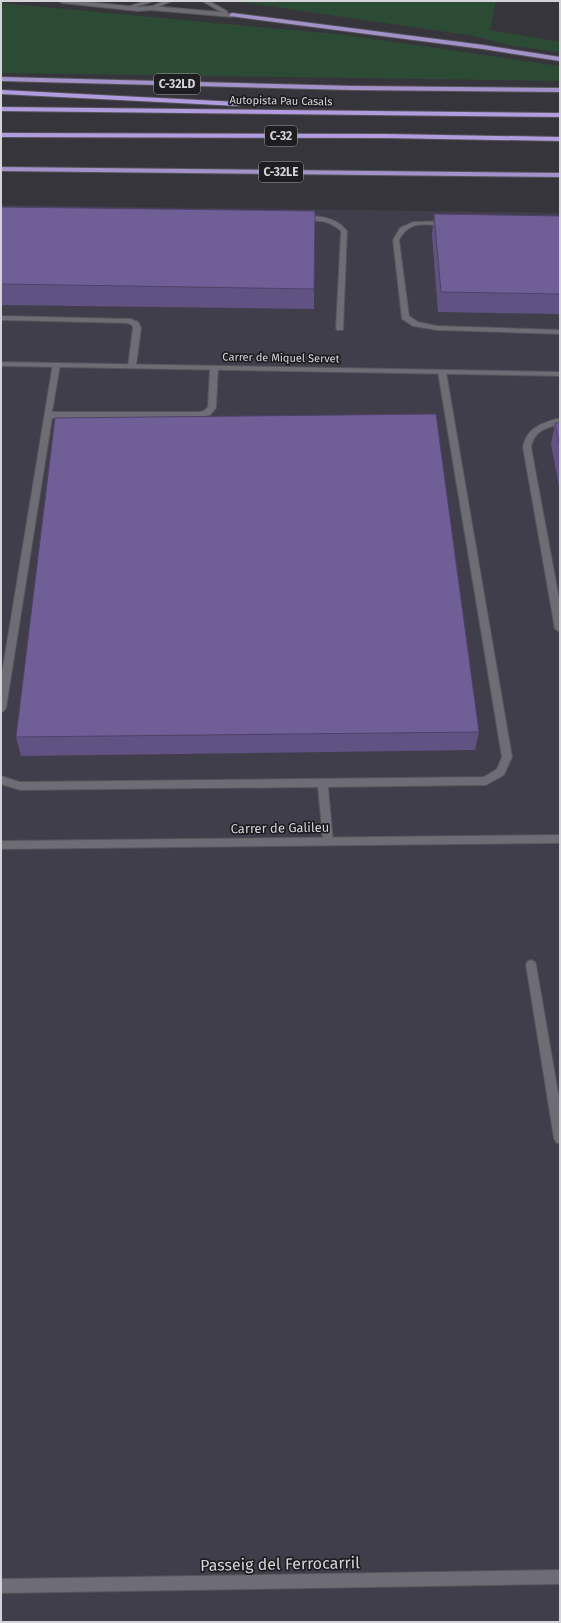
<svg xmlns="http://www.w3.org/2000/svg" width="561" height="1623" font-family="'Fira Sans',sans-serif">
	<rect width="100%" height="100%" fill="#37353c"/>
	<!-- built -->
	<polygon fill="#413e4b" points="1,205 560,213 560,1622 1,1622"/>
	<!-- green -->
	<g fill="#2c4b34">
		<polygon points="234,1 496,1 490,30 560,42 560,52 512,46 474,36"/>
		<polygon points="1,3 346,35 560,66 560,81 1,73"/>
	</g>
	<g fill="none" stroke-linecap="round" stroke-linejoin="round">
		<!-- service casing -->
		<g stroke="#555459" stroke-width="2">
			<g id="service">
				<path d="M301 216C319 216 335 216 347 231L343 330H337L336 328 341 231C325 217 317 223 299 219V217Z"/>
				<path d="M447 221 449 222V224C428 228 412 216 399 240L409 316 418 322 437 326 560 330V334L437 330 413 326 402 319 393 240 400 228 413 222Z"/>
				<polygon points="1,316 131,319 138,322 141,328 136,366 132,368 128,366 133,328 132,325 127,323 1,320"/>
				<polygon points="53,363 56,363 60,365 52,412 198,412 204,411 208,407 210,368 214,366 218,368 216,408 210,415 198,418 52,418 6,708 4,711 1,712 1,679"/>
				<polygon points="439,370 442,370 446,372 512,757 504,775 486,785 328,787 333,841 332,844 328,845 324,844 323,841 318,787 20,790 1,784 1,776 20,782 484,777 497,769 502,757 438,372"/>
				<path d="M560 418V424C546 428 534 431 531 447L560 604V632L555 629 523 447C527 427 542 423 560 418Z"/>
				<polygon points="531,960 535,962 536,965 560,1104 560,1144 556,1142 554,1138 526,965 527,962"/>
			</g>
		</g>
		<!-- minor casing -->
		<g stroke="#555459" stroke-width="2">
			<g id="minor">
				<polygon points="145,1 154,1 127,10 124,8"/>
				<polygon points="164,1 172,1 153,9 148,8"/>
				<polygon points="1,362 560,372 560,376 1,366"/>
				<polygon points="560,835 560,843 1,849 1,841"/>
				<polygon points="560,1570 560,1584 1,1593 1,1579"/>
			</g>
		</g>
		<!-- tertiary casing -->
		<g stroke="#555459" stroke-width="2">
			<polygon id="tertiary" points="59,1 78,1 138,7 151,6 221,12 202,1 209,1 227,11 227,13 235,15 232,17 151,10 138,11 62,3"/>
		</g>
		<!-- trunk casing -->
		<g stroke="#555459" stroke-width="2">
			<g id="trunk">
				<polygon points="232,13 483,45 560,57 560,61 483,49 230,16 230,14"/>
				<polygon points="1,77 353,86 560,88 560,92 353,90 1,81"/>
				<polygon points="1,167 560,173 560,177 1,171"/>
			</g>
		</g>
		<!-- motorway casing -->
		<g stroke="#555459" stroke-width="2">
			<g id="motorway">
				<polygon points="1,90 238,102 242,104 238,106 1,94"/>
				<polygon points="1,107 560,113 560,117 1,111"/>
				<polygon points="1,133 386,134 560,137 560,141 386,138 1,137"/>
			</g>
		</g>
		<!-- service -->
		<use href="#service" fill="#6e6c74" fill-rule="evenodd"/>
		<!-- minor -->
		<use href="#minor" fill="#6e6c74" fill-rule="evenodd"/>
		<!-- tertiary -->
		<use href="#tertiary" fill="#6e6c74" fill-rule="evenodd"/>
		<!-- trunk -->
		<use href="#trunk" fill="#a392ca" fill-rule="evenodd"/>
		<!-- motorway -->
		<use href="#motorway" fill="#b09cdf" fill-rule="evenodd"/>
	</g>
	<!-- wall -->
	<g fill="#605282">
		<polygon points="1,207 314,289 314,309 1,305"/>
		<polygon points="434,214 560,216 560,314 438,312 432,234"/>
		<polygon points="555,423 560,423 560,492 551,444"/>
		<polygon points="479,732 475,750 21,756 16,737"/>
	</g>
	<!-- building -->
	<g fill="#705f97" stroke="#4e426a">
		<polygon points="1,207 315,211 314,289 1,284"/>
		<polygon points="434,214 560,216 560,294 441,292"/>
		<polygon points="436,414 479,732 16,737 55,418"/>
		<polygon points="555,423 560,423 560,447"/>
	</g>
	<g text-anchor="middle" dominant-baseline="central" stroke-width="3.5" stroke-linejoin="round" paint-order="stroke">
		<!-- far-street labels -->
		<g font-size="11" fill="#d4d3d7" stroke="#1e1d20">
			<text transform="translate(281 101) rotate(1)">Autopista Pau Casals</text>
			<text transform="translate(281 358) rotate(1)">Carrer de Miquel Servet</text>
		</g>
		<!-- shield labels -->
		<g fill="#1e1d20" stroke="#9d9ca0" stroke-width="1">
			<rect x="154" y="74" width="46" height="20" rx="3"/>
			<rect x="265" y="126" width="32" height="20" rx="3"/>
			<rect x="259" y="162" width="44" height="20" rx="3"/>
		</g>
		<g font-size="12" font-weight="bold" fill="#d4d3d7">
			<text x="177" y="84">C-32LD</text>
			<text x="281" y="136">C-32</text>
			<text x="281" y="172">C-32LE</text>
		</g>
		<!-- street labels -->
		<g font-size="13" fill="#d4d3d7" stroke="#1e1d20">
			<text transform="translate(280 828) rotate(-1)">Carrer de Galileu</text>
		</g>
		<!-- near-street labels -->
		<g font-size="16" fill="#d4d3d7" stroke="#1e1d20">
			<text transform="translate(280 1564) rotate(-1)">Passeig del Ferrocarril</text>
		</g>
	</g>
	<!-- border -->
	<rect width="561" height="1623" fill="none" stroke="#d4d3d7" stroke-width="4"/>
</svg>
